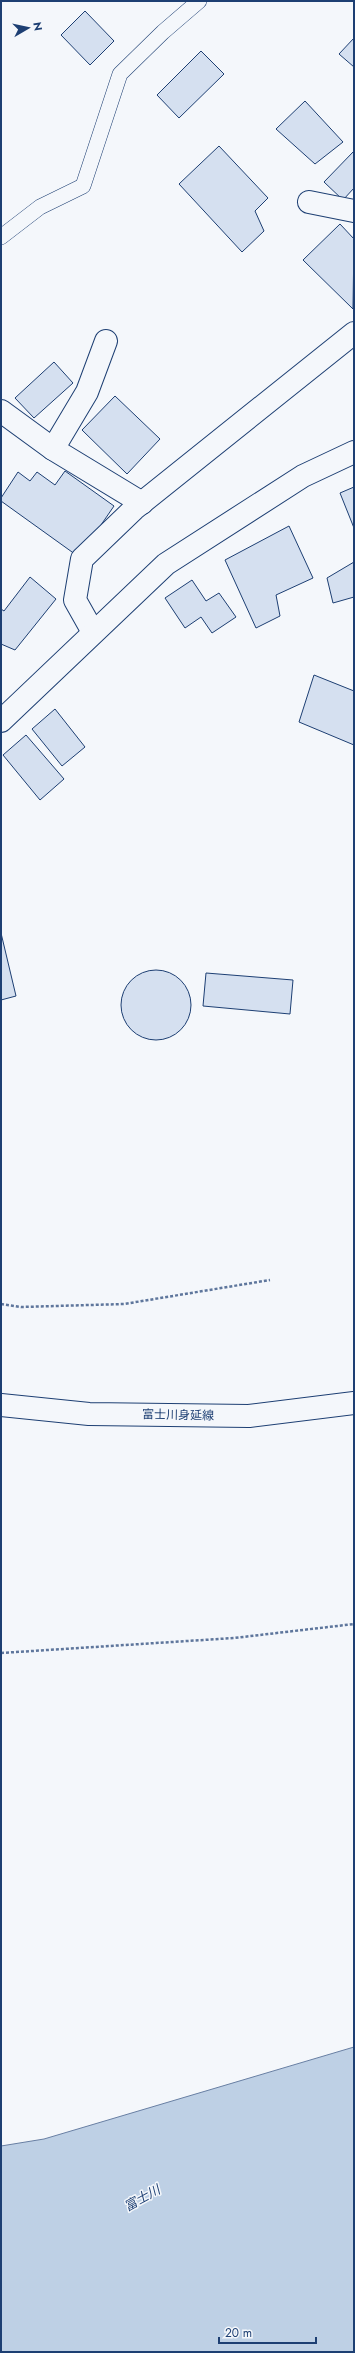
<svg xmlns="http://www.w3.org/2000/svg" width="355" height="2353" font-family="Jost,'Noto Sans JP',sans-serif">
	<rect width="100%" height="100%" fill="#f4f7fb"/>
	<!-- water -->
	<polygon fill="#bed0e5" stroke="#687fa3" points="354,2047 354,2352 1,2352 1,2146 44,2139"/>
	<!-- building -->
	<g fill="#d5e0f0" stroke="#1d3f73">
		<polygon points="85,11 114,41 90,65 61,35"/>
		<polygon points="354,38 354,67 339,54"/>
		<polygon points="201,51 224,74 179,118 157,95"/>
		<polygon points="305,101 343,142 315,164 276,129"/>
		<polygon points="219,146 268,198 255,211 264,231 242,252 179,184"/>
		<polygon points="354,151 354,188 343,200 324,182"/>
		<polygon points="340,224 354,239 353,309 303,260"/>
		<polygon points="54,362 73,383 34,418 15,398"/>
		<polygon points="115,396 160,439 127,474 82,430"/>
		<polygon points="65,471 114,506 79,557 1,501 1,498 18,472 30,481 37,472 55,485"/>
		<polygon points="354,487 354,528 340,493"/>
		<polygon points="289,526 313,578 276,595 280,616 256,628 225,560"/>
		<polygon points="354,562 354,597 333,603 327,578"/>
		<polygon points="30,577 56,599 15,650 1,644 1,609 4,611"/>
		<polygon points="192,580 206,601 219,593 236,617 212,633 201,617 185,628 165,598"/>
		<polygon points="314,675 354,691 354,745 299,722"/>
		<polygon points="55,709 85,747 62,766 32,729"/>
		<polygon points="26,735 64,779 40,800 3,755"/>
		<polygon points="1,933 16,996 1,1000"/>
		<circle cx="156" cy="1005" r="35"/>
		<polygon points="206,973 293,980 290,1014 203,1006"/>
	</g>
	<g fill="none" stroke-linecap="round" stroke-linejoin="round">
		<!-- service casing -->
		<g stroke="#1d3f73" stroke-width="16">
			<polyline id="service" points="1,237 40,207 83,186 120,74 163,32 199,1"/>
		</g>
		<!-- minor casing -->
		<g stroke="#1d3f73" stroke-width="24">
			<g id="minor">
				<polyline points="309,202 354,211"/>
				<polyline points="1,411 53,449 142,503"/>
				<polyline points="53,449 87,392 106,341"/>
				<polyline points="93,632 75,600 82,559 134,509 354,333"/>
			</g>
		</g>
		<!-- tertiary casing -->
		<g stroke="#1d3f73" stroke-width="24">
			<polyline id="tertiary" points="1,721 166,564 303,476 354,452"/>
		</g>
		<!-- primary casing -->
		<g stroke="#1d3f73" stroke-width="24">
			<polyline id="primary" points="1,1405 89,1414 249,1416 354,1403"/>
		</g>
		<!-- path -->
		<g stroke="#5e769c" stroke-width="2.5" stroke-dasharray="3 2" stroke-linecap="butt">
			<polyline points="1,1304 21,1307 124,1304 270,1280"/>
			<polyline points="1,1653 234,1638 354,1624"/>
		</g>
		<!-- service -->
		<use href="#service" stroke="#f4f7fb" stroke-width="15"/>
		<!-- minor -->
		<use href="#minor" stroke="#f4f7fb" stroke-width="22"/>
		<!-- tertiary -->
		<use href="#tertiary" stroke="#f4f7fb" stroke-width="22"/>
		<!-- primary -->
		<use href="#primary" stroke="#f4f7fb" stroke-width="22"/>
	</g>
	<g text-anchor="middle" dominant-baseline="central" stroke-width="3" stroke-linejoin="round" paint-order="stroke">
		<!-- street labels -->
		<g font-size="12" fill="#1d3f73" stroke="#f4f7fb">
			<text transform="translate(178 1415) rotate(1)">富士川身延線</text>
		</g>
		<!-- water labels -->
		<g font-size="13" font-style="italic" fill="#1d3f73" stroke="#f4f7fb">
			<text transform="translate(142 2198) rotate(-29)">富士川</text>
		</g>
	</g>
	<!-- border -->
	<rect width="355" height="2353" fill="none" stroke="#1d3f73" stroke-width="4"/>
	<!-- north arrow -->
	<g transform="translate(28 28) rotate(81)" stroke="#f4f7fb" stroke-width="3" paint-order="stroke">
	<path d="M0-3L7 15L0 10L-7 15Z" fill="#1d3f73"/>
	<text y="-6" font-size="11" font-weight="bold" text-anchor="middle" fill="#1d3f73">N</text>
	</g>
	<!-- scale -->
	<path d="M219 2337v6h97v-6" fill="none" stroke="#1d3f73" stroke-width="2"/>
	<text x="225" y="2337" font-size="12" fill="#1d3f73" stroke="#f4f7fb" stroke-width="3" paint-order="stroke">20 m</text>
</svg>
